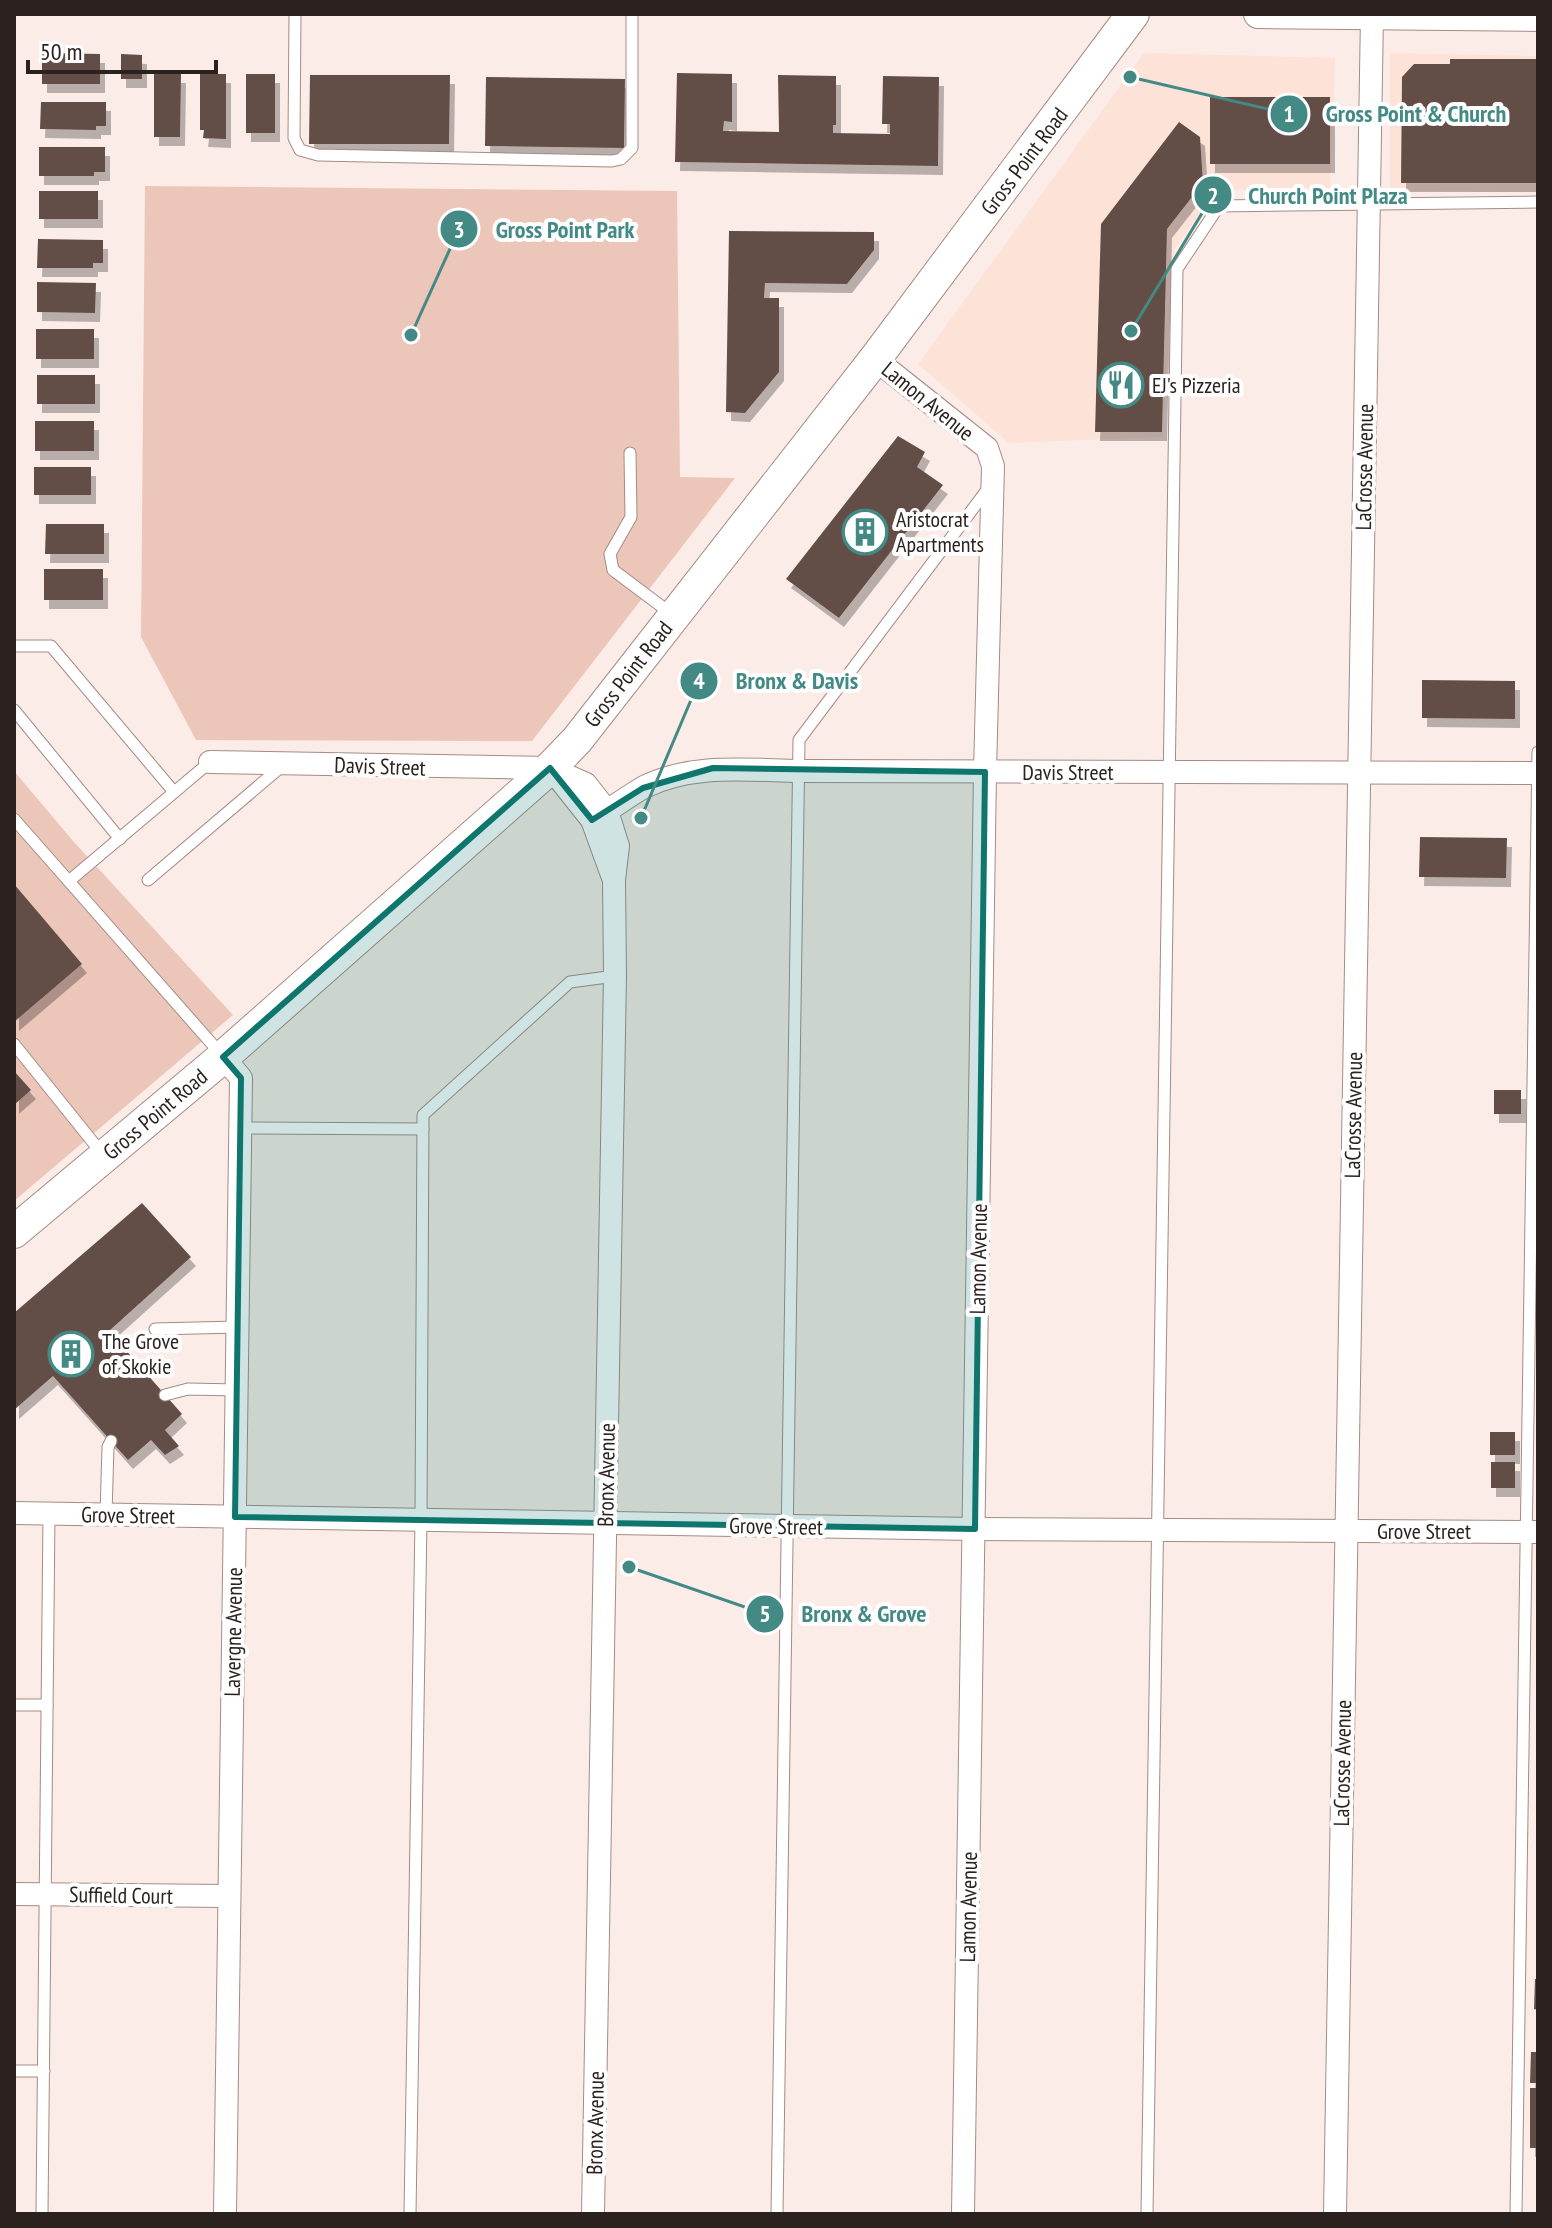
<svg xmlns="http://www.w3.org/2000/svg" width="1552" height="2228" font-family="'PT Sans Narrow',sans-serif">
	<defs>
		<filter id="shadow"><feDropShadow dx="5" dy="9" stdDeviation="0" flood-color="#0004"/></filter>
	</defs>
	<rect width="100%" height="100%" fill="#fcece7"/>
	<!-- built -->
	<g fill="#fde2d8">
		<polygon points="1144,53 1335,58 1330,189 1216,190 1174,250 1163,437 1009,443 918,364"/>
		<polygon points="1390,53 1538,56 1538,192 1390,191"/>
	</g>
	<!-- green -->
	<g fill="#ecc6b9">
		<polygon points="145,186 677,191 680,477 735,478 532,741 196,740 141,637"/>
		<polygon points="14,771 73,841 233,1015 14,1201"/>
	</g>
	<!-- building -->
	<g fill="#634e46" filter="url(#shadow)">
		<polygon points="42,53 100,54 100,84 42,84"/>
		<polygon points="121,54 142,55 142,79 121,79"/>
		<polygon points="1450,59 1538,59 1538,183 1401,183 1402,77 1414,64 1450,64"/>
		<polygon points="677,73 732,74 732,122 724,121 723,131 779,132 778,75 836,76 836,125 833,125 833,133 890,134 890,124 882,124 883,76 939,77 938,166 675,162"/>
		<polygon points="154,74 181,74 180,137 154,137"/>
		<polygon points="200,74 226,74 226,139 203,138 204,130 200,130"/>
		<rect x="246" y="74" width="29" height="59"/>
		<polygon points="310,75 450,75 449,144 309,144"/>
		<polygon points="486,77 625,79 624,148 485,146"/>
		<rect x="1210" y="97" width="120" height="67"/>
		<polygon points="41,102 106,102 106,126 96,126 96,130 40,129"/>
		<polygon points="1179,122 1200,137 1203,183 1167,229 1162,432 1095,432 1101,224"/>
		<polygon points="39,147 105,147 105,172 94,172 94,176 39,176"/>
		<rect x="39" y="191" width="59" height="28"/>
		<polygon points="729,231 874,232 874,250 847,284 765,283 764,298 779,298 779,372 745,413 726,412"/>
		<polygon points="38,239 103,240 103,263 93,263 93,268 37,268"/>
		<polygon points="37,282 96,283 95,313 37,312"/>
		<rect x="36" y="329" width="58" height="30"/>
		<rect x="37" y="375" width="58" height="29"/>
		<rect x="35" y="421" width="59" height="30"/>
		<polygon points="898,436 925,452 917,467 943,485 839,618 786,579"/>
		<rect x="34" y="467" width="57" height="28"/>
		<polygon points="46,524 104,524 104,554 45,554"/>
		<rect x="44" y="569" width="59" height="31"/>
		<polygon points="1422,680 1515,681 1515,719 1422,718"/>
		<polygon points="1420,837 1507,838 1506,878 1419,877"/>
		<polygon points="14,884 82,964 14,1022"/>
		<polygon points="14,1071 31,1090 14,1105"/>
		<rect x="1494" y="1090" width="27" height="24"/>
		<polygon points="142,1203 191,1257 109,1331 182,1414 165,1430 179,1446 165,1455 151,1440 128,1460 53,1376 14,1410 14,1313"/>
		<rect x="1490" y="1432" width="25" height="23"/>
		<rect x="1491" y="1462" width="24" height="26"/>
		<polygon points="1535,1979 1538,1979 1538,2010 1534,2009"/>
		<polygon points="1531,2052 1538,2052 1538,2083 1530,2083"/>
		<rect x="1530" y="2088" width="8" height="60"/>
	</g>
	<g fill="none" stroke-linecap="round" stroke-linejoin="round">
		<!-- service casing -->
		<g stroke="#a38c84" stroke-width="13">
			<g id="service">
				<polyline points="295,14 294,138 300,150 318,155 612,161 621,159 632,148 632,14"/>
				<polyline points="630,453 631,517 610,554 613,570 673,615"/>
				<polyline points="14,646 51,646 174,792"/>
				<polyline points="14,710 120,839"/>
				<polyline points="14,819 220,1053"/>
				<polyline points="148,880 282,766"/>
				<polyline points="69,881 210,762"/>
				<polyline points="14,1044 104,1156"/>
				<polyline points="240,1128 423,1129"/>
				<polyline points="155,1329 237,1327"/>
				<polyline points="165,1395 188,1389 237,1390"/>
				<polyline points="106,1514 108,1447 111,1441"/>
				<polyline points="14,1705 47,1705"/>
				<polyline points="14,2071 44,2071"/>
				<polyline points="42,2214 49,1514"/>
				<polyline points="410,2214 421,1520 423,1115 570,982 615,976"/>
				<polyline points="777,2214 799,740 990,486"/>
				<polyline points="1147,2214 1177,269 1219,206 1538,202"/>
				<polyline points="1516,2214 1538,752"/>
			</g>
		</g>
		<!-- minor casing -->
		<g stroke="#a38c84" stroke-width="24">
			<g id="minor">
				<polyline points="875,359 987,448 993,466 985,772 963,2214"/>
				<polyline points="210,762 550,768 586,784 607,811 618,846 614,880 615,976 593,2214"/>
				<polyline points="553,771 592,820 612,875"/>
				<path d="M607 811C619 803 632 794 644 787 693 763 747 770 799 771L1538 773"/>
				<polyline points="223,1057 241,1078 225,2214"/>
				<polyline points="14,1513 975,1529 1538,1532"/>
				<polyline points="14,1894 228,1896"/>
				<polyline points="1335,2214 1372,15"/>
			</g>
		</g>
		<!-- tertiary casing -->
		<g stroke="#a38c84" stroke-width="30">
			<polyline id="tertiary" points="1258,14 1538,17"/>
		</g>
		<!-- secondary casing -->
		<g stroke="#a38c84" stroke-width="34">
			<polyline id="secondary" points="14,1232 223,1057 550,768 577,740 875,359 1133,14"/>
		</g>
		<!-- service -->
		<use href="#service" stroke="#fff" stroke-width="11"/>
		<!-- minor -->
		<use href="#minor" stroke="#fff" stroke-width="22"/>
		<!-- tertiary -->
		<use href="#tertiary" stroke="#fff" stroke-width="28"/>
		<!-- secondary -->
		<use href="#secondary" stroke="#fff" stroke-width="32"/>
	</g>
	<!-- marked area -->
	<path fill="#0f766e" fill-opacity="0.2" stroke="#0f766e" stroke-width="6" stroke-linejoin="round" d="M550 768 592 820 643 788 713 768 985 772 975 1529 235 1517 241 1078 223 1057Z"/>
	<!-- icons -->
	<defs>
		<g id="restaurant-ring" transform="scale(2.3)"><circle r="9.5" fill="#fefefe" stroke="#438a85" stroke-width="1.5"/><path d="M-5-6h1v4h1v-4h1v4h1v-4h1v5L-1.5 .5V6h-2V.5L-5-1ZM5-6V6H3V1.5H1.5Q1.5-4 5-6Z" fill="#438a85"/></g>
		<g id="building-ring" transform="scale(2.3)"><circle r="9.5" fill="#fefefe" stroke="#438a85" stroke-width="1.5"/><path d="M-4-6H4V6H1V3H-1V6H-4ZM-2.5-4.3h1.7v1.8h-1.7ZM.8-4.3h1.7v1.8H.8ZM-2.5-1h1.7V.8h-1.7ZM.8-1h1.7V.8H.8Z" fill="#438a85"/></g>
	</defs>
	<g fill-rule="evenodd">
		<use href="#restaurant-ring" x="1121" y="385"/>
		<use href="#building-ring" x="865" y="532"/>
		<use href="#building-ring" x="71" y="1354"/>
	</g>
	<g text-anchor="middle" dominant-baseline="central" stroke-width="8" stroke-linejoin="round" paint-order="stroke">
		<!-- street labels -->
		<g font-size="22" fill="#2b221f" stroke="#fefefe">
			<text transform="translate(1024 161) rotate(-53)">Gross Point Road</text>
			<text transform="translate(928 401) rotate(39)">Lamon Avenue</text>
			<text transform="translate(1364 467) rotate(-89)">LaCrosse Avenue</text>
			<text transform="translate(628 674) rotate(-52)">Gross Point Road</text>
			<text transform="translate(380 766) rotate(2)">Davis Street</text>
			<text x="1068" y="772">Davis Street</text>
			<text transform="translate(155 1114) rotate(-40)">Gross Point Road</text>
			<text transform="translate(1353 1115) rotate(-89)">LaCrosse Avenue</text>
			<text transform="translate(978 1259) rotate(-89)">Lamon Avenue</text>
			<text transform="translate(606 1475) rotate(-89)">Bronx Avenue</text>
			<text transform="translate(128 1515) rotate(1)">Grove Street</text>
			<text transform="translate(776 1526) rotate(1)">Grove Street</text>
			<text x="1424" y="1531">Grove Street</text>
			<text transform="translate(233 1632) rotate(-89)">Lavergne Avenue</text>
			<text transform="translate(1342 1763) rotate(-89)">LaCrosse Avenue</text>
			<text transform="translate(121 1895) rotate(1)">Suffield Court</text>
			<text transform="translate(968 1907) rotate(-89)">Lamon Avenue</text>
			<text transform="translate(595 2123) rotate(-89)">Bronx Avenue</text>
		</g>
		<!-- poi labels -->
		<g font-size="22" fill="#2b221f" stroke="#fefefe" text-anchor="start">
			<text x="1152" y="385">EJ's Pizzeria</text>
			<text x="896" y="519">Aristocrat<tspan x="896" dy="25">Apartments</tspan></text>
			<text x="102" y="1341">The Grove<tspan x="102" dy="25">of Skokie</tspan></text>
		</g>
	</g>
	<!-- callouts -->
	<path fill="none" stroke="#438a85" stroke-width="3" d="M1130 77L1289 114M1131 331L1213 195M411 335L459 229M641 818L699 681M629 1567L765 1614"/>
	<g fill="#438a85" stroke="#fefefe" stroke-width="3">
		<circle cx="1130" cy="77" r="8"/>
		<circle cx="1131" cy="331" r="8"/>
		<circle cx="411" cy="335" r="8"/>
		<circle cx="641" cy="818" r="8"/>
		<circle cx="629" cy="1567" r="8"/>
		<circle cx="1289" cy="114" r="20"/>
		<circle cx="1213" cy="195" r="20"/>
		<circle cx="459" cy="229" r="20"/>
		<circle cx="699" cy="681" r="20"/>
		<circle cx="765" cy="1614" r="20"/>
	</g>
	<g font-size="24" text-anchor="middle" font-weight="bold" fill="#fff">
		<text x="1289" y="122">1</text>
		<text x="1213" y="204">2</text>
		<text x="459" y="238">3</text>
		<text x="699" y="689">4</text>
		<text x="765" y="1622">5</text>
	</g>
	<g font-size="24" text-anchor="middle" font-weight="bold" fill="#438a85" stroke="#fefefe" stroke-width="8" stroke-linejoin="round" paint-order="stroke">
		<text x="1416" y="122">Gross Point &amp; Church</text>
		<text x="1328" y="204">Church Point Plaza</text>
		<text x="565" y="238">Gross Point Park</text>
		<text x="797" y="689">Bronx &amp; Davis</text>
		<text x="864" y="1622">Bronx &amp; Grove</text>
	</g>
	<!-- border -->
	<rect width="1552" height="2228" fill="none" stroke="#2b221f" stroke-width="32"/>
	<!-- scale -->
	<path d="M28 60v12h188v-12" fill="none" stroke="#2b221f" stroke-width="4"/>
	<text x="40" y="60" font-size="24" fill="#2b221f" stroke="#fefefe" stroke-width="6" paint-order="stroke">50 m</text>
</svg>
